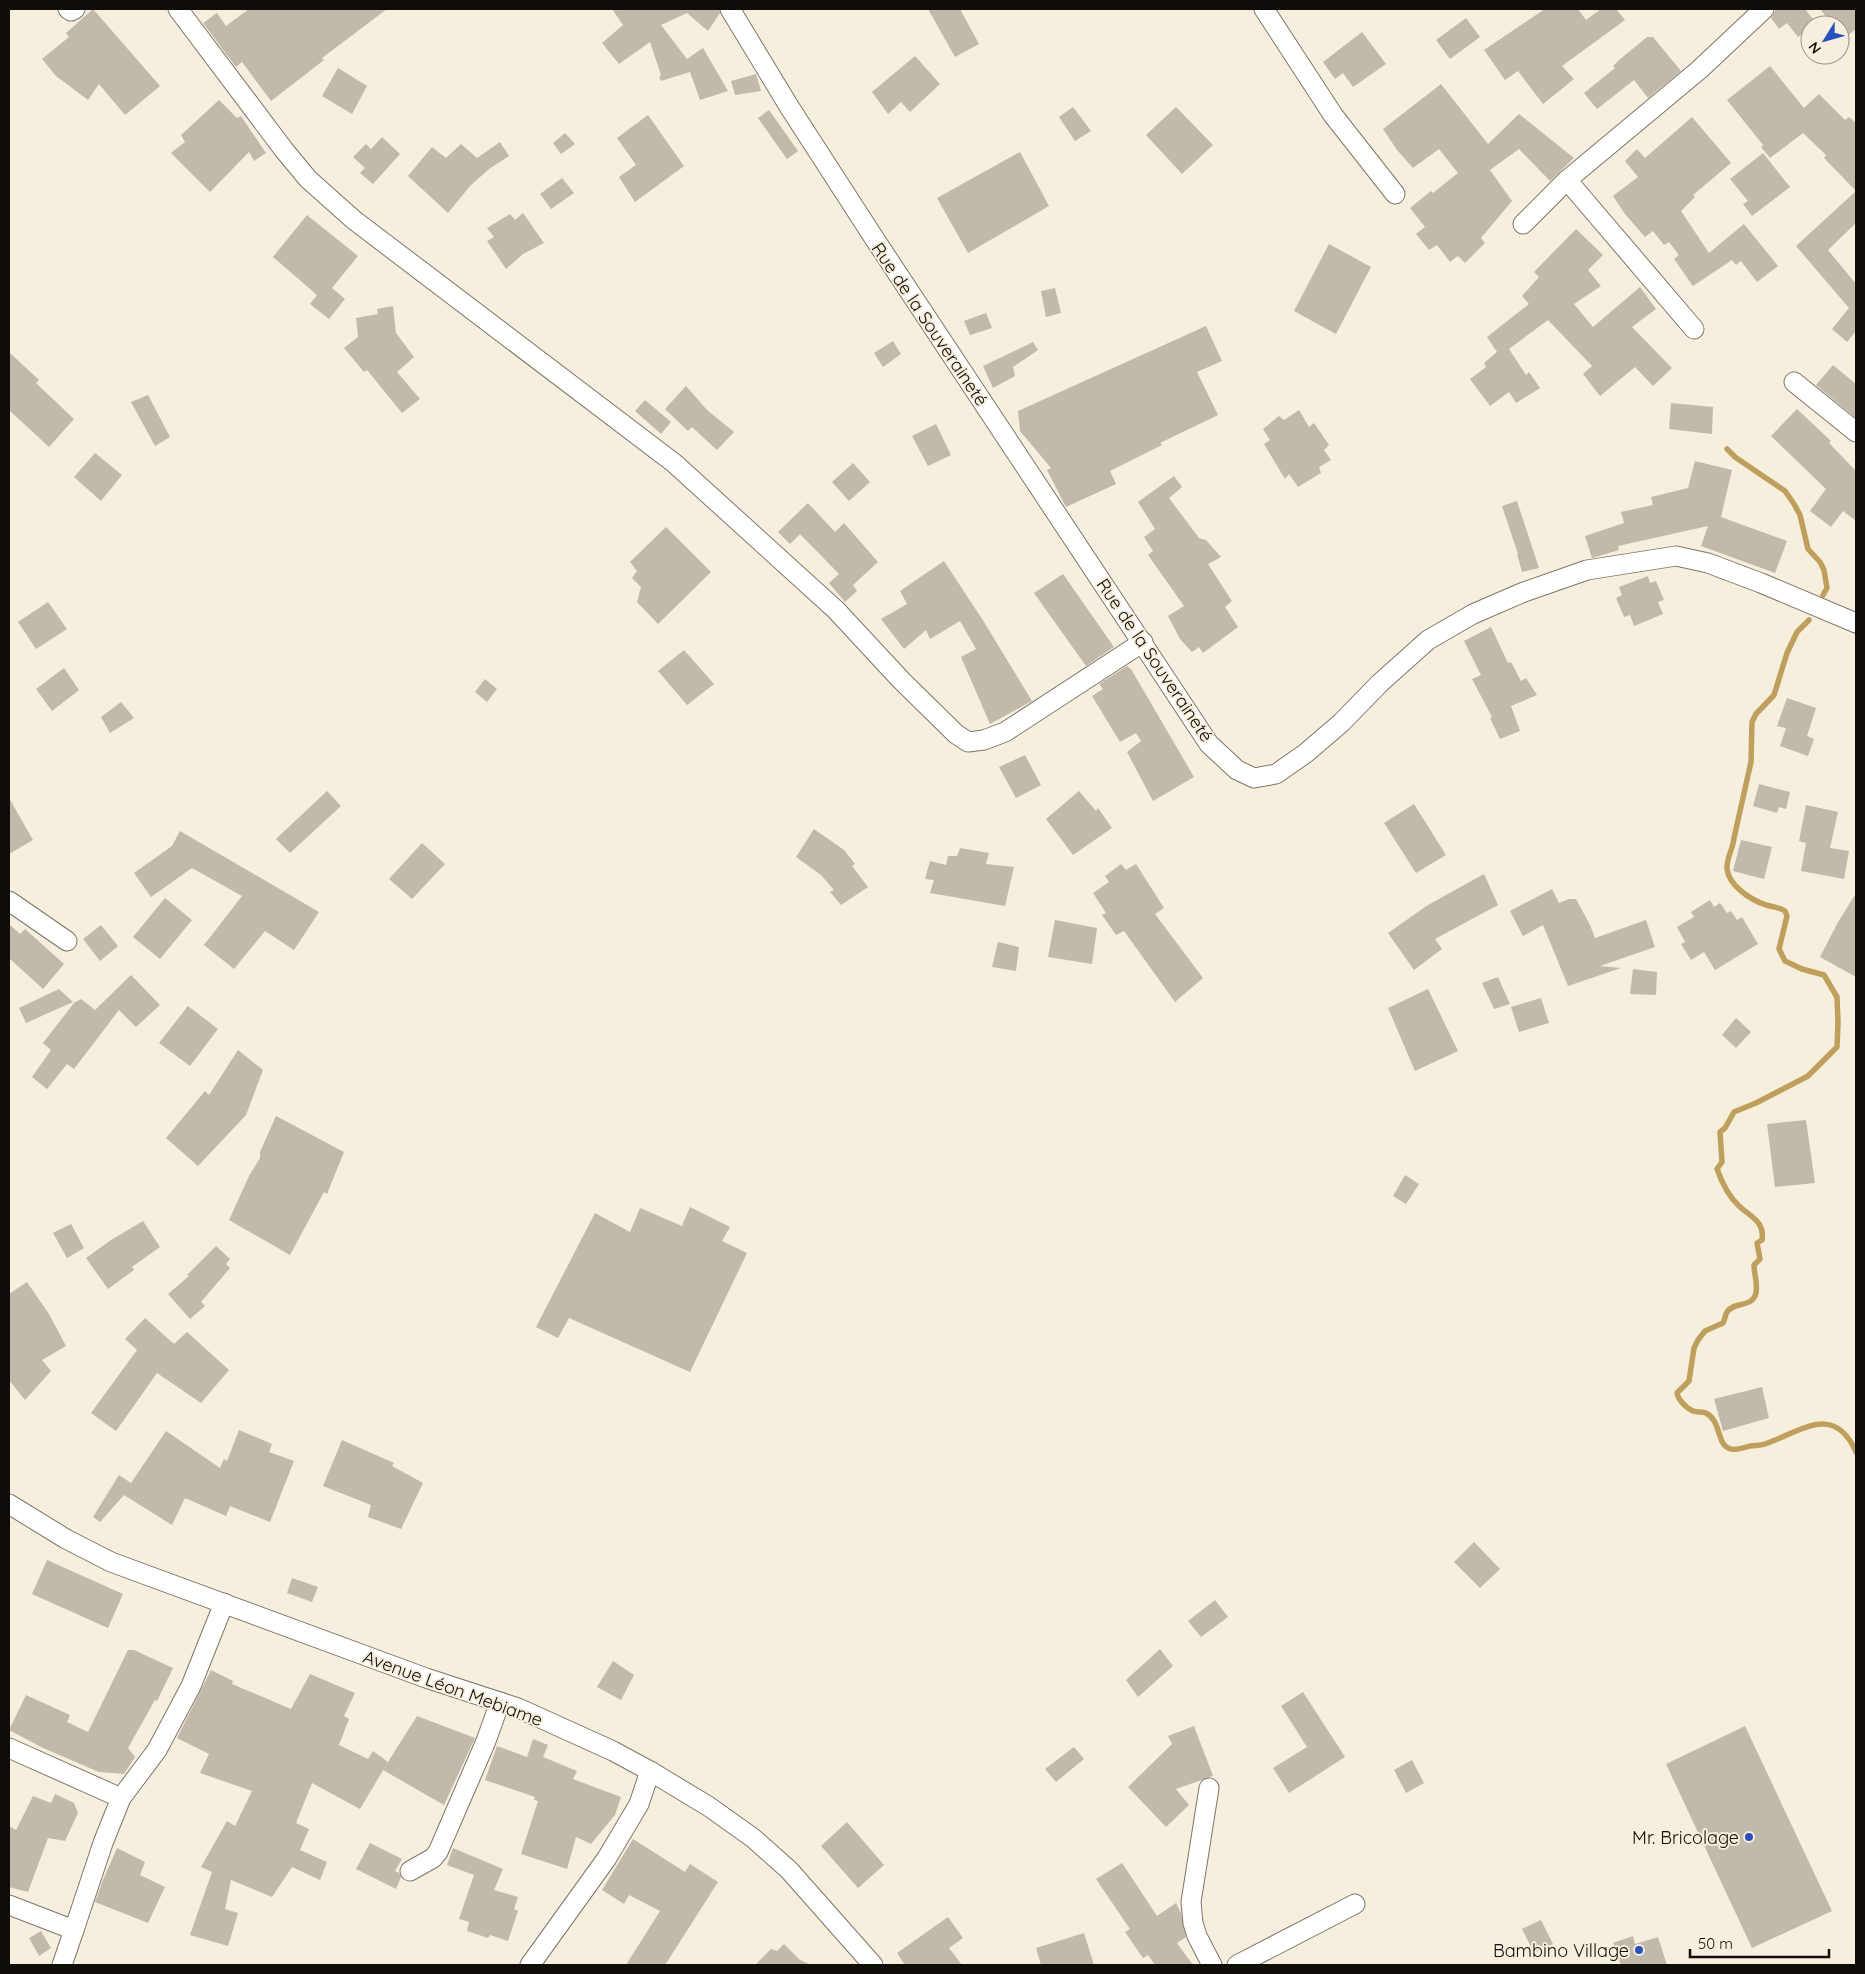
<svg xmlns="http://www.w3.org/2000/svg" width="1865" height="1974" font-family="Quicksand,sans-serif">
	<rect width="100%" height="100%" fill="#f7efde"/>
	<g fill="none" stroke-linecap="round" stroke-linejoin="round">
		<!-- stream -->
		<g stroke="#bf9f5c" stroke-width="5.5">
			<polyline points="1727,449 1735,457 1785,491 1794,504 1800,515 1808,549 1820,562 1824,570 1827,588 1823,595"/>
			<path d="M1809 620 1797 632 1787 653 1774 695 1756 714 1752 722 1751 762 1734 838C1733 849 1726 859 1727 869 1729 886 1751 900 1766 905 1773 907 1779 907 1785 911L1787 916 1779 949 1785 961 1802 969 1824 975 1837 997 1838 1022 1837 1047 1808 1076 1756 1103 1734 1112 1725 1128 1720 1132 1722 1162 1717 1169C1722 1183 1728 1196 1739 1206 1751 1217 1765 1222 1762 1240L1757 1243 1760 1259 1754 1265C1754 1274 1758 1283 1756 1293 1753 1308 1734 1301 1727 1312 1725 1315 1725 1320 1723 1323L1705 1331 1698 1340 1694 1348 1689 1381 1677 1393C1678 1399 1685 1407 1691 1410 1695 1413 1702 1411 1706 1413 1722 1421 1716 1446 1731 1449 1737 1450 1744 1448 1750 1446 1755 1445 1760 1446 1765 1444 1800 1432 1834 1402 1856 1452"/>
		</g>
	</g>
	<!-- building -->
	<g fill="#c1b9a9">
		<polygon points="93,9 160,86 125,115 99,84 88,100 56,76 42,59 69,37 66,33"/>
		<polygon points="249,9 387,9 322,58 324,60 271,101 242,62 236,67 203,23 217,13 226,26"/>
		<polygon points="612,9 719,9 720,13 708,31 687,13 661,25 687,59 703,48 728,91 700,100 690,72 661,81 659,77 661,75 650,42 619,64 602,43 623,25"/>
		<polygon points="928,9 960,9 979,44 955,57"/>
		<polygon points="1545,9 1578,9 1586,20 1601,9 1616,9 1625,20 1562,66 1574,79 1543,104 1518,71 1505,80 1484,50"/>
		<polygon points="1776,9 1805,9 1816,23 1810,25 1810,28 1798,37 1787,23 1779,29 1771,18"/>
		<polygon points="1820,9 1856,9 1856,29 1843,39 1840,34 1840,25 1833,25"/>
		<polygon points="1466,18 1480,37 1450,59 1436,40"/>
		<polygon points="1362,32 1386,64 1353,87 1343,73 1335,79 1323,62"/>
		<polygon points="1647,37 1653,37 1681,71 1648,98 1634,80 1597,109 1584,93 1615,68 1613,66 1619,60"/>
		<polygon points="915,56 940,84 910,112 901,102 888,114 872,92"/>
		<polygon points="1770,66 1804,108 1819,94 1845,120 1849,117 1856,123 1856,223 1828,250 1856,284 1856,331 1847,342 1832,329 1849,308 1796,246 1856,191 1824,158 1826,155 1803,133 1770,158 1761,147 1763,145 1727,100"/>
		<polygon points="338,68 367,86 352,114 322,96"/>
		<polygon points="756,74 761,91 735,95 731,81"/>
		<polygon points="1441,84 1488,144 1519,114 1574,158 1550,181 1519,149 1490,170 1512,201 1481,238 1485,243 1465,263 1458,256 1450,262 1437,245 1429,250 1416,234 1425,227 1410,208 1431,191 1433,193 1458,173 1439,149 1413,168 1397,150 1383,129"/>
		<polygon points="219,100 237,118 241,116 266,153 254,161 249,152 210,192 171,153 185,142 181,135"/>
		<polygon points="1073,107 1091,131 1075,141 1059,117"/>
		<polygon points="1176,107 1213,145 1182,174 1146,135"/>
		<polygon points="769,110 798,151 787,159 758,118"/>
		<polygon points="648,115 684,166 635,202 619,177 636,165 617,138"/>
		<polygon points="1692,117 1731,163 1693,195 1695,197 1681,211 1709,253 1744,224 1778,266 1757,282 1741,261 1736,265 1732,260 1693,286 1674,259 1679,255 1669,242 1664,245 1653,231 1645,237 1625,214 1613,196 1638,177 1625,161 1637,149 1645,158"/>
		<polygon points="565,133 575,144 561,154 553,143"/>
		<polygon points="382,137 400,154 373,184 360,173 365,168 353,157 366,144 371,149"/>
		<polygon points="500,142 509,156 489,169 470,186 448,213 408,176 432,147 446,158 461,144 477,158"/>
		<polygon points="1020,152 1049,206 968,253 937,198"/>
		<polygon points="1763,153 1790,187 1752,216 1743,204 1748,201 1730,179"/>
		<polygon points="562,178 574,193 551,209 540,194"/>
		<polygon points="523,213 544,243 523,254 506,269 487,241 494,237 487,228 510,214 515,220"/>
		<polygon points="307,215 358,256 332,288 345,299 329,319 310,304 317,295 273,257"/>
		<polygon points="1576,229 1603,255 1588,270 1601,286 1574,304 1593,327 1640,287 1656,309 1632,327 1672,368 1653,386 1635,367 1600,396 1583,374 1592,366 1548,320 1509,349 1526,375 1529,372 1540,388 1516,403 1509,392 1490,406 1470,379 1486,367 1484,363 1497,352 1487,337 1529,304 1522,296 1539,277 1534,272"/>
		<polygon points="1329,244 1371,267 1336,334 1294,311"/>
		<polygon points="1055,288 1061,313 1046,317 1041,291"/>
		<polygon points="393,306 396,333 414,357 397,372 420,399 402,413 367,370 364,372 344,348 358,337 356,318 378,314 377,309"/>
		<polygon points="986,313 992,328 970,335 964,321"/>
		<polygon points="1206,326 1222,361 1197,372 1218,415 1160,443 1162,445 1110,471 1116,484 1066,507 1047,470 1051,468 1020,431 1018,411"/>
		<polygon points="893,341 901,354 883,367 874,353"/>
		<polygon points="1033,342 1038,350 1013,367 1015,376 993,388 983,366"/>
		<polygon points="9,352 39,380 36,383 74,419 49,447 9,410"/>
		<polygon points="1833,365 1856,384 1856,418 1816,385"/>
		<polygon points="686,386 707,410 734,432 717,450 692,427 688,431 665,409"/>
		<polygon points="148,395 170,437 155,446 131,402"/>
		<polygon points="645,400 671,422 661,434 635,411"/>
		<polygon points="1671,403 1713,407 1712,434 1669,429"/>
		<polygon points="1797,409 1831,441 1829,443 1856,471 1856,521 1843,511 1831,527 1810,511 1826,489 1771,436"/>
		<polygon points="1299,410 1309,427 1314,423 1329,445 1324,450 1331,460 1319,467 1321,473 1298,487 1289,474 1285,479 1264,444 1270,440 1263,429 1279,416 1284,420"/>
		<polygon points="936,424 951,455 928,466 912,436"/>
		<polygon points="95,453 122,475 101,501 74,477"/>
		<polygon points="1695,461 1732,470 1721,517 1787,541 1775,573 1701,546 1708,526 1618,546 1619,550 1592,558 1585,536 1624,523 1621,512 1653,505 1651,497 1688,488"/>
		<polygon points="853,463 870,482 849,501 832,482"/>
		<polygon points="1174,476 1182,487 1169,498 1199,538 1206,540 1221,557 1208,564 1232,601 1225,607 1238,627 1203,653 1199,647 1192,652 1180,639 1168,616 1184,606 1148,555 1153,551 1144,537 1155,529 1138,502"/>
		<polygon points="1517,501 1539,568 1522,572 1517,554 1518,554 1502,506"/>
		<polygon points="808,503 835,532 844,523 878,562 853,585 857,591 845,602 829,583 839,574 800,534 790,544 778,532"/>
		<polygon points="666,527 711,572 658,624 637,602 641,587 632,578 637,571 630,562"/>
		<polygon points="944,561 984,622 1032,701 990,724 961,657 976,649 960,621 930,639 926,630 904,649 881,619 907,604 900,591"/>
		<polygon points="1063,574 1114,647 1086,666 1034,593"/>
		<polygon points="1648,576 1650,583 1656,581 1664,600 1658,602 1663,614 1634,626 1630,615 1624,617 1616,598 1622,595 1619,587"/>
		<polygon points="48,602 67,629 36,649 18,622"/>
		<polygon points="1491,627 1508,663 1511,662 1521,681 1526,678 1537,695 1511,706 1520,731 1500,739 1490,718 1492,717 1472,679 1481,675 1464,641"/>
		<polygon points="684,650 714,684 687,705 658,671"/>
		<polygon points="1127,666 1131,669 1194,777 1153,801 1127,752 1141,741 1136,733 1120,742 1092,696 1103,689 1099,684"/>
		<polygon points="64,668 79,690 52,711 36,689"/>
		<polygon points="485,679 497,689 487,702 475,692"/>
		<polygon points="1787,698 1816,708 1807,736 1814,739 1808,756 1780,746 1786,728 1777,726"/>
		<polygon points="121,702 134,718 110,733 101,717"/>
		<polygon points="1025,755 1041,785 1016,798 999,767"/>
		<polygon points="1759,784 1790,792 1786,809 1779,807 1777,813 1753,806"/>
		<polygon points="327,791 341,806 290,853 276,839"/>
		<polygon points="1079,791 1096,811 1098,808 1112,828 1073,855 1046,819"/>
		<polygon points="9,798 33,840 9,854"/>
		<polygon points="1414,804 1446,855 1416,873 1384,823"/>
		<polygon points="1806,805 1838,812 1830,848 1849,851 1844,879 1801,871 1806,843 1799,841"/>
		<polygon points="814,829 844,850 855,864 852,866 868,887 841,905 830,892 834,890 821,875 796,857"/>
		<polygon points="180,831 319,912 294,950 265,931 234,969 204,945 242,896 192,868 151,897 134,873 172,846"/>
		<polygon points="1741,840 1772,847 1764,879 1733,871"/>
		<polygon points="422,843 445,864 412,899 389,879"/>
		<polygon points="960,848 989,853 986,864 1014,867 1005,906 930,893 934,880 925,879 930,861 946,865 948,856 957,856"/>
		<polygon points="1121,864 1126,870 1136,864 1164,908 1155,914 1203,978 1175,1002 1124,931 1116,935 1102,915 1106,913 1093,893 1109,882 1105,876"/>
		<polygon points="1484,874 1498,905 1435,939 1442,949 1414,970 1388,933 1428,905"/>
		<polygon points="1552,889 1559,903 1569,899 1576,899 1590,925 1595,938 1646,920 1655,947 1600,966 1621,968 1568,986 1543,925 1523,936 1510,911"/>
		<polygon points="1856,893 1856,977 1820,957 1837,924"/>
		<polygon points="165,898 192,920 160,959 133,937"/>
		<polygon points="1710,900 1714,907 1720,903 1727,913 1731,911 1737,920 1742,917 1758,944 1715,970 1704,952 1691,960 1681,944 1685,942 1677,927 1694,917 1691,912"/>
		<polygon points="1055,920 1097,928 1092,964 1048,957"/>
		<polygon points="9,924 20,934 25,929 64,964 43,989 9,958"/>
		<polygon points="101,925 118,946 100,961 83,939"/>
		<polygon points="998,942 1019,947 1016,971 992,967"/>
		<polygon points="1633,969 1657,972 1656,995 1630,994"/>
		<polygon points="131,975 160,1005 136,1027 119,1010 74,1069 67,1064 47,1089 32,1077 51,1050 43,1043 74,1003 81,999 95,1010"/>
		<polygon points="1498,977 1510,1004 1494,1009 1482,983"/>
		<polygon points="59,989 73,1002 26,1023 19,1008"/>
		<polygon points="1428,989 1458,1051 1415,1071 1388,1008"/>
		<polygon points="1541,998 1549,1023 1519,1032 1511,1007"/>
		<polygon points="188,1006 218,1029 190,1066 159,1043"/>
		<polygon points="1736,1018 1751,1032 1736,1048 1722,1035"/>
		<polygon points="238,1050 263,1070 246,1115 198,1166 166,1138 205,1091 209,1095"/>
		<polygon points="276,1116 344,1152 327,1194 324,1192 290,1255 229,1220 249,1176 260,1158 260,1152"/>
		<polygon points="1806,1120 1815,1183 1775,1187 1767,1124"/>
		<polygon points="1405,1175 1419,1184 1406,1204 1393,1196"/>
		<polygon points="690,1207 730,1227 722,1241 747,1253 690,1372 569,1318 558,1338 536,1327 595,1213 630,1232 640,1208 682,1226"/>
		<polygon points="143,1221 160,1247 132,1267 134,1270 108,1289 86,1258 111,1240"/>
		<polygon points="71,1224 84,1248 67,1258 53,1233"/>
		<polygon points="216,1246 230,1259 226,1264 230,1268 201,1302 205,1306 190,1319 168,1294 189,1276 187,1275"/>
		<polygon points="27,1282 49,1314 66,1346 42,1360 51,1371 25,1400 9,1380 9,1294"/>
		<polygon points="145,1318 174,1344 187,1332 229,1370 201,1403 157,1373 116,1431 91,1413 137,1350 125,1339"/>
		<polygon points="1762,1387 1769,1418 1723,1431 1714,1399"/>
		<polygon points="239,1430 272,1444 269,1452 294,1461 270,1522 230,1506 226,1516 185,1498 172,1525 124,1495 100,1522 93,1517 119,1475 131,1483 166,1431 220,1468 224,1459 227,1461"/>
		<polygon points="342,1440 394,1463 392,1466 423,1483 401,1529 368,1517 371,1505 323,1486"/>
		<polygon points="1474,1542 1500,1569 1480,1588 1454,1562"/>
		<polygon points="47,1560 123,1594 108,1628 32,1594"/>
		<polygon points="292,1578 318,1587 312,1602 287,1593"/>
		<polygon points="1215,1600 1228,1617 1201,1637 1188,1621"/>
		<polygon points="1160,1649 1173,1666 1138,1697 1126,1680"/>
		<polygon points="128,1650 134,1650 173,1668 157,1701 155,1700 128,1748 135,1757 124,1774 99,1772 43,1748 9,1730 26,1695 70,1715 67,1722 88,1732"/>
		<polygon points="613,1661 634,1675 621,1700 597,1687"/>
		<polygon points="211,1670 233,1681 232,1684 291,1709 310,1674 355,1693 344,1716 349,1719 339,1745 368,1759 373,1751 388,1762 360,1809 312,1783 296,1823 309,1829 300,1850 327,1862 320,1880 292,1867 272,1897 231,1880 225,1909 238,1913 228,1946 190,1935 212,1872 201,1867 227,1821 235,1826 252,1791 200,1773 209,1754 177,1738"/>
		<polygon points="1303,1692 1345,1757 1289,1793 1273,1768 1307,1747 1281,1706"/>
		<polygon points="417,1716 475,1738 444,1805 383,1770"/>
		<polygon points="1194,1726 1213,1776 1176,1789 1189,1805 1166,1827 1128,1787 1172,1744 1168,1736"/>
		<polygon points="1745,1726 1832,1911 1752,1948 1666,1764"/>
		<polygon points="533,1739 548,1745 543,1757 577,1771 573,1779 621,1797 615,1815 591,1844 576,1837 567,1869 521,1854 538,1801 534,1800 535,1797 485,1780 497,1746 527,1757"/>
		<polygon points="1074,1747 1084,1759 1056,1782 1045,1769"/>
		<polygon points="1412,1760 1424,1783 1406,1793 1394,1770"/>
		<polygon points="55,1794 74,1803 78,1813 65,1841 48,1838 28,1892 9,1887 9,1826 16,1830 33,1796 51,1803"/>
		<polygon points="847,1822 884,1865 858,1888 821,1846"/>
		<polygon points="633,1839 685,1872 690,1864 718,1882 665,1965 626,1965 660,1911 629,1895 624,1904 602,1890"/>
		<polygon points="370,1843 402,1859 395,1871 399,1873 401,1877 396,1889 356,1869"/>
		<polygon points="117,1848 145,1862 140,1875 165,1887 148,1923 95,1902 103,1880"/>
		<polygon points="453,1848 503,1869 494,1890 518,1897 514,1909 518,1911 508,1941 490,1935 488,1938 467,1931 469,1922 459,1919 474,1875 447,1865"/>
		<polygon points="1122,1863 1157,1916 1176,1903 1181,1913 1186,1937 1177,1943 1193,1965 1155,1965 1148,1955 1143,1958 1125,1932 1130,1929 1096,1879"/>
		<polygon points="948,1917 963,1938 949,1948 962,1965 905,1965 897,1953"/>
		<polygon points="1541,1920 1553,1944 1534,1953 1522,1929"/>
		<polygon points="41,1931 51,1948 39,1956 29,1938"/>
		<polygon points="1084,1933 1094,1965 1041,1965 1036,1948"/>
		<polygon points="1633,1936 1635,1944 1658,1937 1667,1965 1621,1965 1613,1943"/>
		<polygon points="784,1944 800,1960 811,1965 755,1965 771,1949 777,1951"/>
	</g>
	<g fill="none" stroke-linecap="round" stroke-linejoin="round">
		<!-- minor casing -->
		<g stroke="#7e7667" stroke-width="21">
			<g id="minor">
				<polyline points="68,9 71,11 75,9"/>
				<polyline points="178,9 284,150 308,179 354,220 674,463 836,610 901,680 956,734 968,742 984,740 1005,732 1143,642"/>
				<polyline points="730,9 790,108 874,238 1209,744 1237,770 1254,778 1276,774 1306,753 1341,723 1380,683 1428,640 1473,614 1524,592 1587,570 1676,556 1708,563 1761,583 1856,623"/>
				<polyline points="1264,9 1333,115 1395,194"/>
				<polyline points="1523,224 1567,180"/>
				<polyline points="1694,329 1567,180 1699,70 1764,9"/>
				<polyline points="1794,382 1856,432"/>
				<polyline points="9,901 67,941"/>
				<polyline points="9,1504 66,1539 111,1562 426,1678 518,1708 613,1751 650,1771 708,1806 753,1838 789,1870 873,1965"/>
				<polyline points="9,1748 121,1798"/>
				<polyline points="1209,1788 1191,1902 1193,1923 1197,1936 1212,1965"/>
				<polyline points="410,1871 433,1858 438,1852 486,1741 500,1702"/>
				<polyline points="9,1905 74,1930 62,1965"/>
				<polyline points="74,1930 103,1843 121,1798 157,1750 191,1686 224,1603"/>
				<polyline points="530,1965 607,1858 639,1804 650,1771"/>
				<polyline points="1237,1965 1355,1904"/>
			</g>
		</g>
		<!-- minor -->
		<use href="#minor" stroke="#fff" stroke-width="19"/>
	</g>
	<!-- markers -->
	<g fill="#2751bf" stroke="#f7efde" stroke-width="2">
		<circle cx="1749" cy="1837" r="5"/>
		<circle cx="1639" cy="1950" r="5"/>
	</g>
	<g text-anchor="middle" dominant-baseline="central" stroke-width="4" stroke-linejoin="round" paint-order="stroke">
		<!-- street labels -->
		<g font-size="18" fill="#100d08" stroke="#f7efde">
			<text transform="translate(930 324) rotate(56)">Rue de la Souveraineté</text>
			<text transform="translate(1155 660) rotate(56)">Rue de la Souveraineté</text>
			<text transform="translate(453 1688) rotate(20)">Avenue Léon Mebiame</text>
		</g>
		<!-- poi labels -->
		<g font-size="18" fill="#100d08" stroke="#f7efde" text-anchor="end">
			<text x="1739" y="1837">Mr. Bricolage</text>
			<text x="1629" y="1950">Bambino Village</text>
		</g>
	</g>
	<!-- border -->
	<rect width="1865" height="1974" fill="none" stroke="#100d08" stroke-width="20"/>
	<!-- north arrow -->
	<g transform="translate(1825 40) rotate(233)"><circle r="24" fill="#f7efde" stroke="#9b9588"/>
	<path d="M0-4L9 19L0 12L-9 19Z" fill="#2751bf"/>
	<text y="-8" font-size="14" font-weight="bold" text-anchor="middle" fill="#100d08">N</text>
	</g>
	<!-- scale -->
	<path d="M1690 1949v8h139v-8" fill="none" stroke="#100d08" stroke-width="2.5"/>
	<text x="1698" y="1949" font-size="15" fill="#100d08" stroke="#f7efde" stroke-width="4" paint-order="stroke">50 m</text>
</svg>
